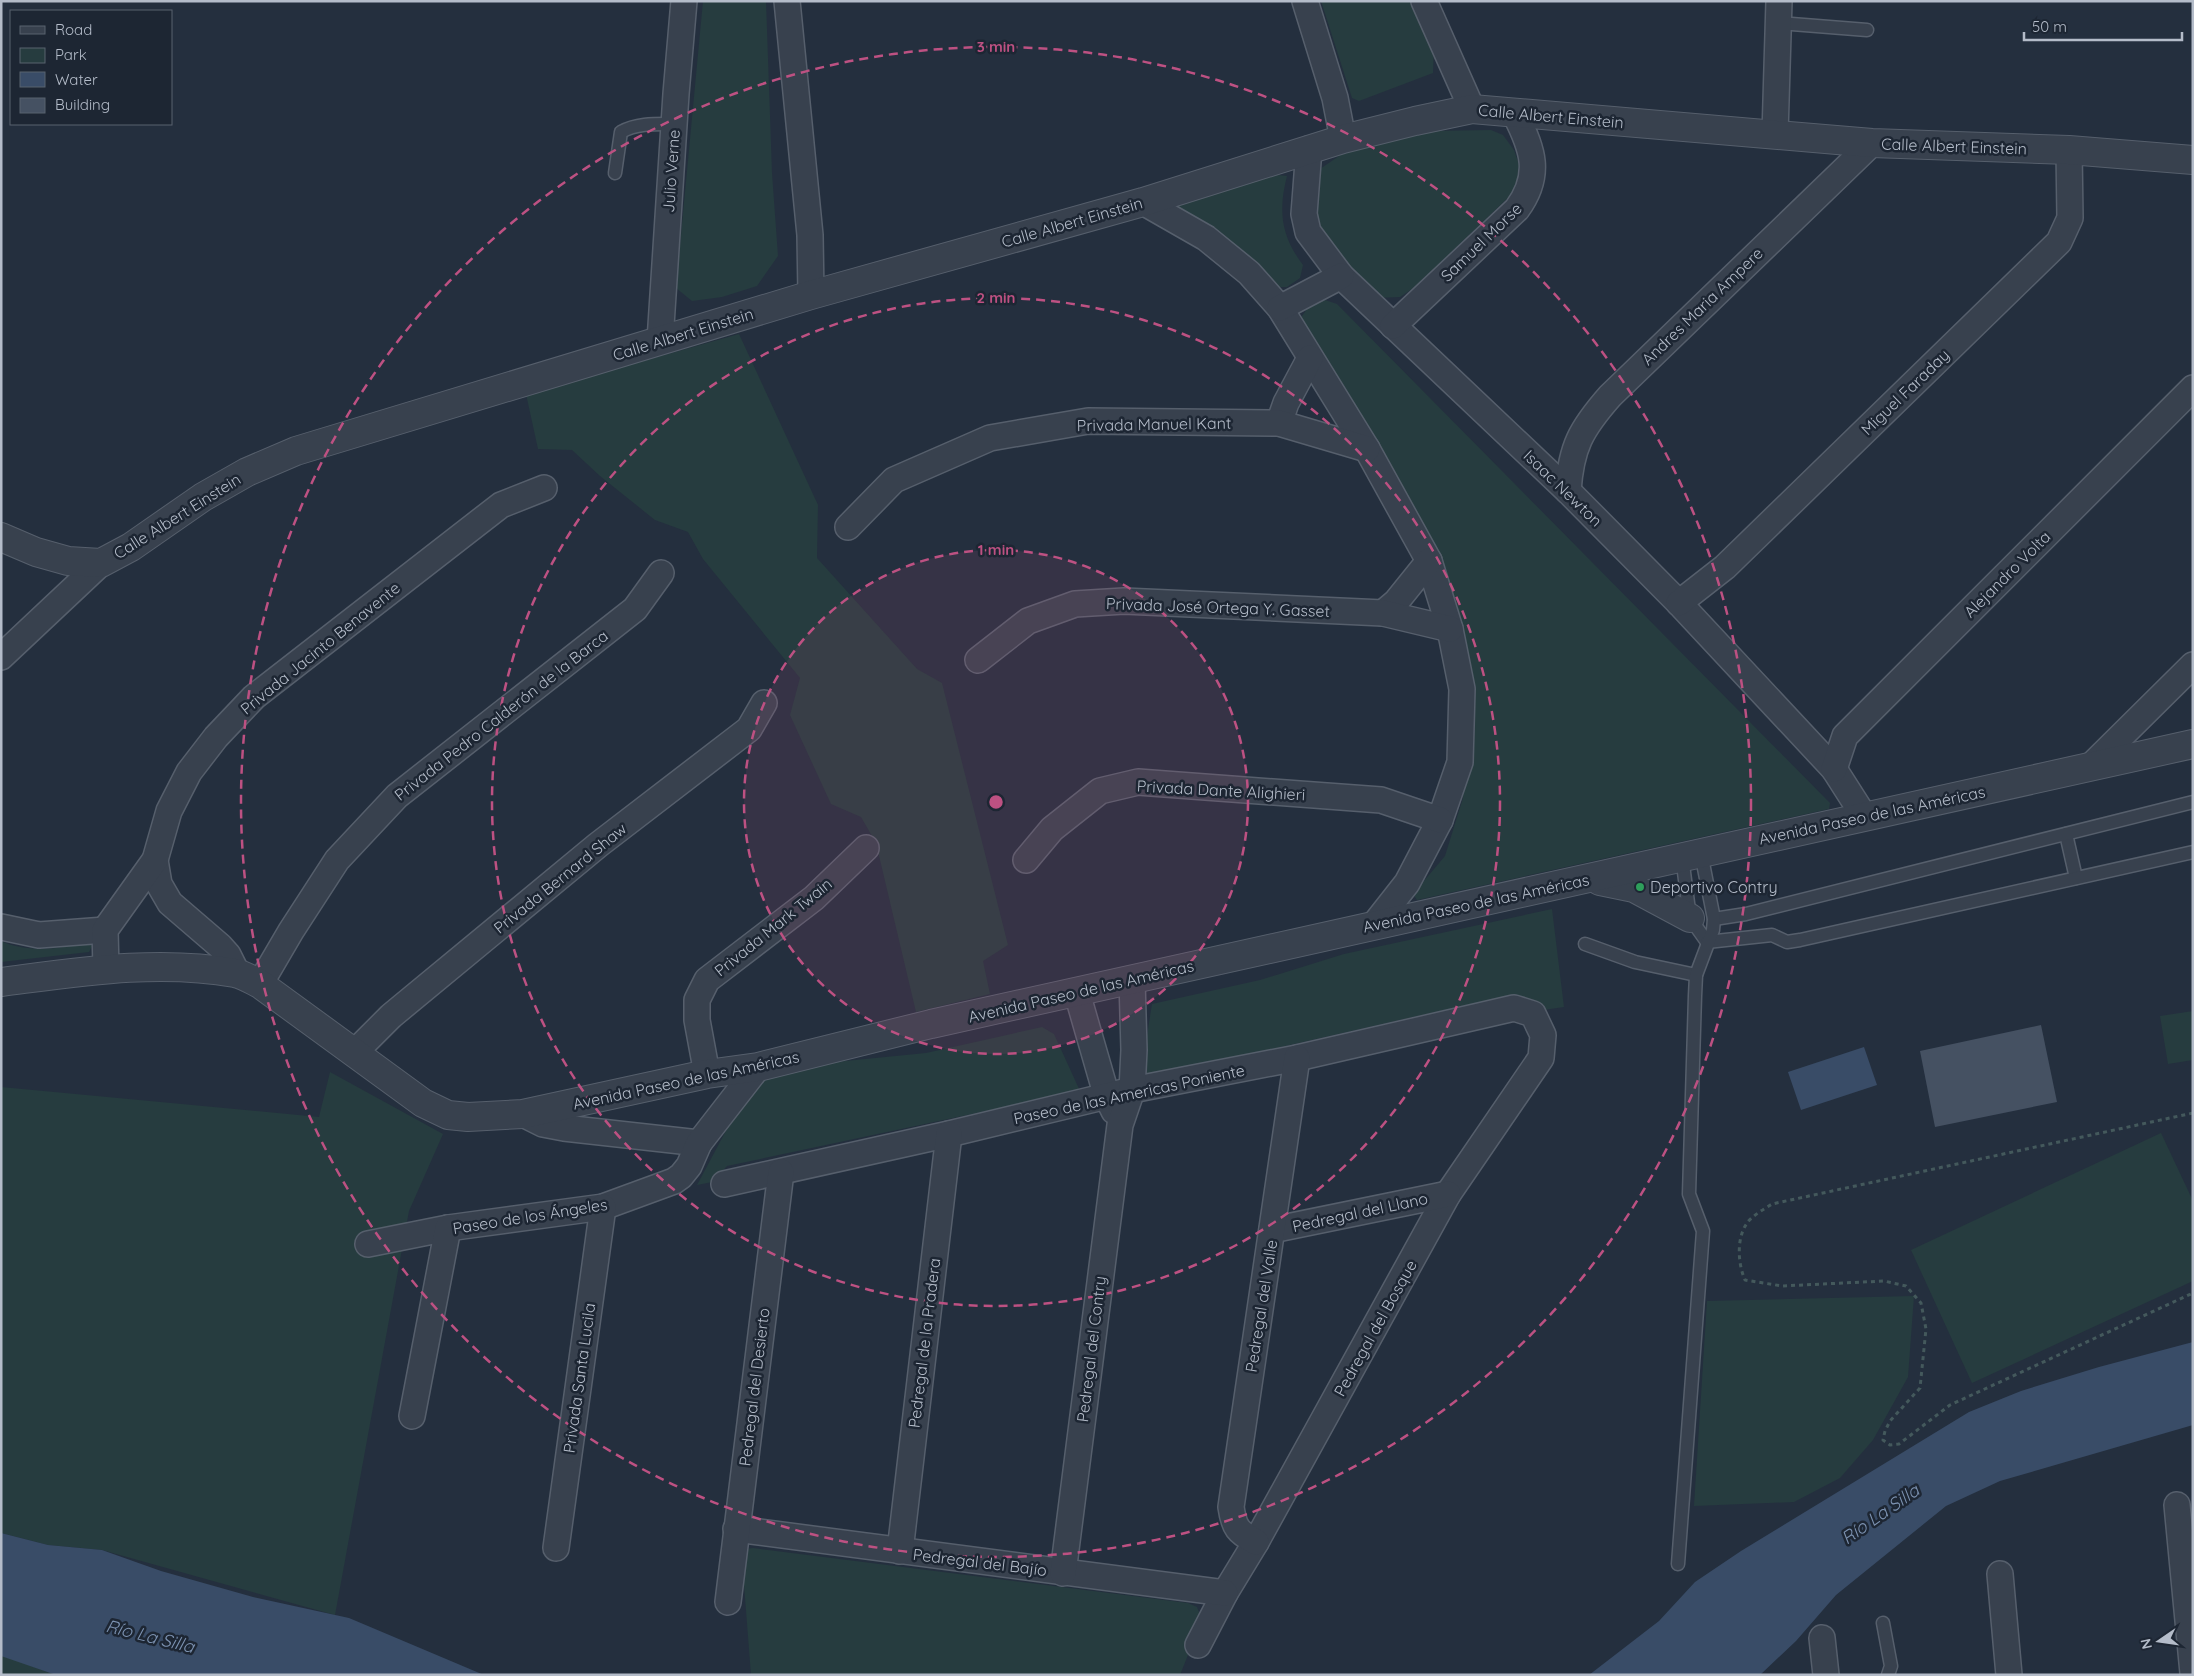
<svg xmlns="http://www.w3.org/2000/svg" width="2194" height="1676" font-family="Quicksand,sans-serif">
	<rect width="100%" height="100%" fill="#242f3e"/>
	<!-- green -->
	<g fill="#263c3f">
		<polygon points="703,1 766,1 772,173 778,256 757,286 722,297 692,301 676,288"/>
		<polygon points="1321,1 1414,1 1434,44 1433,73 1359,101 1352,98"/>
		<polygon points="1491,130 1503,135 1514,150 1521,170 1516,190 1415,287 1400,297 1375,298 1310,228 1320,169 1345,152 1432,131"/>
		<path d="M1277 175 1287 176C1278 211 1281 236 1303 265L1300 278 1287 287H1276L1244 252 1211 228 1173 212 1176 204Z"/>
		<polygon points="1325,300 1337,304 1830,803 1829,809 1417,900 1413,894 1445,856 1463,798 1466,737 1447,602 1302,332 1302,316 1310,305"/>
		<polygon points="739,334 818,505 817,558 917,669 942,683 1008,945 983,961 990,994 916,1012 876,843 861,817 831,804 790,715 800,678 703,559 688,532 655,520 600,476 572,450 538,449 526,394"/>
		<polygon points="1552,909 1564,1007 1537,1011 1519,999 1502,997 1140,1079 1152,1004 1260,980 1344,954"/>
		<path d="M86 940 92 946 89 952 1 962V941C23 952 65 951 86 940Z"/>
		<polygon points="2193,1011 2193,1060 2168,1064 2160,1016"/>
		<polygon points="1042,1027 1054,1034 1080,1091 727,1166 712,1182 697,1185 751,1084 825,1063 926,1053"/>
		<polygon points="330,1072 443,1134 409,1211 335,1615 102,1550 48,1545 1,1533 1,1087 319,1117"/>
		<polygon points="2161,1133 2193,1201 2193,1281 1972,1383 1911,1250"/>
		<polygon points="1914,1296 1908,1377 1873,1440 1840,1478 1794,1502 1694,1506 1707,1301"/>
		<polygon points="753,1548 1188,1603 1197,1607 1202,1620 1180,1675 751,1675 742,1559 746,1549"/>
		<polygon points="1,1656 4,1656 56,1675 1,1675"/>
	</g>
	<!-- water -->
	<g fill="#394c67">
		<polygon points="1864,1047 1877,1085 1801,1110 1788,1072"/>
		<polygon points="2193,1342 2193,1425 2000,1481 1946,1506 1836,1595 1796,1641 1760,1675 1589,1675 1659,1621 1695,1582 1741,1551 1969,1412 2021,1391 2099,1367"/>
		<polygon points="1,1533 48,1545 102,1550 161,1571 253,1597 349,1618 484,1675 56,1675 1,1656"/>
	</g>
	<!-- building -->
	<polygon fill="#455162" points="2041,1025 2057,1102 1935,1127 1920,1051"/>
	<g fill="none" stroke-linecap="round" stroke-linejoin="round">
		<!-- service casing -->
		<g stroke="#565f6c" stroke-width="15">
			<g id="service">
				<polyline points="1779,23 1867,30"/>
				<path d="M615 173 621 132C637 123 656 124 674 124"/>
				<polyline points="2066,834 2076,878"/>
				<polyline points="1682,857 1690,918 1707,942"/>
				<polyline points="1714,919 1746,914 2193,802"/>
				<polyline points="1707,942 1772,935 1787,942 1800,940 2193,852"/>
				<polyline points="1585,944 1635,962 1696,975"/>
				<polyline points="1678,1564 1703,1231 1689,1194 1695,996 1696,975 1713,930 1714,919 1701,853"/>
				<polyline points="1883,1623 1891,1666 1888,1675"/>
			</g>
		</g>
		<!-- minor casing -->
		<g stroke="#565f6c" stroke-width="28">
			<g id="minor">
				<polyline points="787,1 810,235 811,295"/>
				<polyline points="1305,1 1335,98 1343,139"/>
				<polyline points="1424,1 1472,109"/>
				<polyline points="1775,134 1779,1"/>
				<polyline points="1309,149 1304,214 1308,232 1341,276 1568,491 1679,603 1834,769 1864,816"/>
				<polyline points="1143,202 1206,238 1249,273 1280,308 1367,449 1429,561 1450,629 1462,689 1460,762 1440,820 1407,883 1374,925"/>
				<polyline points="1280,308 1341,276"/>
				<path d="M1393 326 1517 209C1542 175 1533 149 1515 114"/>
				<polyline points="660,341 676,94 684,1"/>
				<polyline points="1279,423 1286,403 1310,358"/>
				<path d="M1568 491C1571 447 1581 429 1610 396L1872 143"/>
				<polyline points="848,527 894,480 990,438 1088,421 1279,423 1367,449"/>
				<polyline points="1679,603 1725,567 2059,242 2070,218 2069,150"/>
				<polyline points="1383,613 1396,602 1429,561"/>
				<polyline points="1,657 101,563"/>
				<polyline points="978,660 1028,621 1075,604 1124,601 1383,613 1450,629"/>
				<polyline points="2090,767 2193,665"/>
				<polyline points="1834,769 1845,736 2193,388"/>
				<polyline points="155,860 159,884 170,903 220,946 228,955 237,973"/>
				<polyline points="1026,860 1052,829 1100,791 1138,782 1381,800 1440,820"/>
				<polyline points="1,927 39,935 105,930"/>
				<polyline points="106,969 105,930 155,860 169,811 189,772 216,737 254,697 501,505 544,488"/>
				<polyline points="260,984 291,931 337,860 397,796 635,609 661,573"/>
				<polyline points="1077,993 1107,1097 1114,1111"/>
				<polyline points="354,1053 391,1016 598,845 749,729 764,703"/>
				<polyline points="707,1074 697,1020 697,1000 707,980 814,898 866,848"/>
				<polyline points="523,1114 543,1124 564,1128 699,1143"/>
				<polyline points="724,1184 949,1134 1132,1090 1297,1058 1514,1008 1533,1014 1543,1035 1541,1058 1448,1194 1256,1542 1225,1593 1198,1645"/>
				<polyline points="1272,1230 1448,1194"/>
				<polyline points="368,1244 448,1228 603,1207 674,1181 681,1176 689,1166 699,1143 758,1067"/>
				<polyline points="412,1416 448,1228"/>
				<polyline points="2177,1505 2193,1673"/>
				<polyline points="736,1529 1225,1593"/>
				<path d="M1256 1542C1238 1532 1234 1528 1231 1507L1297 1058"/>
				<polyline points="556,1548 603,1207"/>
				<polyline points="900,1551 949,1134"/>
				<polyline points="1063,1573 1120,1125 1132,1090 1134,1050 1132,980"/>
				<polyline points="2000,1574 2009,1675"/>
				<polyline points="728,1602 781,1172"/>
				<polyline points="1822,1638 1826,1675"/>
			</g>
		</g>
		<!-- tertiary casing -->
		<g stroke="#565f6c" stroke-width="30">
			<g id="tertiary">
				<polyline points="1,537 36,552 68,561 101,563 131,547 203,497 247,472 296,451 811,295 1143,202 1343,139 1415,121 1472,109 1872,143 2069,150 2193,160"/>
				<polyline points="1600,881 1634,888 1690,918"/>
				<path d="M1 982C79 972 157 959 235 973 244 975 252 980 260 984L423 1103 448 1115 468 1117 523 1114 707 1074 758 1067 931 1024 2193 744"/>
			</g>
		</g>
		<!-- path -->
		<path stroke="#44595c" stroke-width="3" stroke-dasharray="4 4" stroke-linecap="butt" d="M2193 1113 1772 1204C1764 1209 1752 1216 1747 1223 1736 1239 1738 1264 1745 1280L1782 1286 1884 1281 1906 1286 1921 1303 1926 1329 1920 1388 1890 1421 1885 1431 1883 1440 1890 1445 1899 1444 1950 1405 2193 1293"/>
		<!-- service -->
		<use href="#service" stroke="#38414e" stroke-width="12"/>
		<!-- minor -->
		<use href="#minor" stroke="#38414e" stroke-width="25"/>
		<!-- tertiary -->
		<use href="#tertiary" stroke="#38414e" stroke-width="28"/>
	</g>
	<!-- distance rings -->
	<circle cx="996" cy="802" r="252" fill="#bd5182" fill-opacity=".12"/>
	<g fill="none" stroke="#bd5182" stroke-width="2.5" stroke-dasharray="9 6">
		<circle cx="996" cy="802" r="252"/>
		<circle cx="996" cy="802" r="504"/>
		<circle cx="996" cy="802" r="755"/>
	</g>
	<!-- markers -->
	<circle fill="#2e9e5b" stroke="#1d2633" stroke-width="2" cx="1640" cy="887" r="5"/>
	<g text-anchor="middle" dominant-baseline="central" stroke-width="5" stroke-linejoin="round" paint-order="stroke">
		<!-- street labels -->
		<g font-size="16" fill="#b4bcc9" stroke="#1d2633">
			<text transform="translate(1551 116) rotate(5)">Calle Albert Einstein</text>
			<text transform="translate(1954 146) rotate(2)">Calle Albert Einstein</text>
			<text transform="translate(671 171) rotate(-86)">Julio Verne</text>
			<text transform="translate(1072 222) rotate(-16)">Calle Albert Einstein</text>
			<text transform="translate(1481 242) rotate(-44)">Samuel Morse</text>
			<text transform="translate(1702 306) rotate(-44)">Andres Maria Ampere</text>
			<text transform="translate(683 334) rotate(-17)">Calle Albert Einstein</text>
			<text transform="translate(1905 392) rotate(-44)">Miguel Faraday</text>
			<text transform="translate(1154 424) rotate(-1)">Privada Manuel Kant</text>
			<text transform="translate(1563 488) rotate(44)">Isaac Newton</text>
			<text transform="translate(177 516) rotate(-32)">Calle Albert Einstein</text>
			<text transform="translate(2007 574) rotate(-45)">Alejandro Volta</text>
			<text transform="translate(1218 607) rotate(2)">Privada José Ortega Y. Gasset</text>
			<text transform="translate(320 648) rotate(-39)">Privada Jacinto Benavente</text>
			<text transform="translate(501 715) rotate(-38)">Privada Pedro Calderón de la Barca</text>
			<text transform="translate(1221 790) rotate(3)">Privada Dante Alighieri</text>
			<text transform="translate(1872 815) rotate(-12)">Avenida Paseo de las Américas</text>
			<text transform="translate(560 878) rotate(-39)">Privada Bernard Shaw</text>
			<text transform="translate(1476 903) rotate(-12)">Avenida Paseo de las Américas</text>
			<text transform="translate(773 927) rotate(-39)">Privada Mark Twain</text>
			<text transform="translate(1081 991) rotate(-13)">Avenida Paseo de las Américas</text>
			<text transform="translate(686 1080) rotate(-12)">Avenida Paseo de las Américas</text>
			<text transform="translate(1129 1094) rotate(-12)">Paseo de las Americas Poniente</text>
			<text transform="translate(1360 1212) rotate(-12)">Pedregal del Llano</text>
			<text transform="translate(530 1216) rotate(-9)">Paseo de los Ángeles</text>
			<text transform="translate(1261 1306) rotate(-81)">Pedregal del Valle</text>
			<text transform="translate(1375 1328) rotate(-61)">Pedregal del Bosque</text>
			<text transform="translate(924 1343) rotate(-83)">Pedregal de la Pradera</text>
			<text transform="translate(1091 1349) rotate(-83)">Pedregal del Contry</text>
			<text transform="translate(579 1378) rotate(-82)">Privada Santa Lucila</text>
			<text transform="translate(754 1387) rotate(-83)">Pedregal del Desierto</text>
			<text transform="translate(980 1562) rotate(7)">Pedregal del Bajío</text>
		</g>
		<!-- poi labels -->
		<g font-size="16" fill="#b4bcc9" stroke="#1d2633" text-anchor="start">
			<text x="1650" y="887">Deportivo Contry</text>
		</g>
		<!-- water labels -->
		<g font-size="18" font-style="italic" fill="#7c92b1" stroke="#1d2633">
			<text transform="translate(1880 1514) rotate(-35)">Río La Silla</text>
			<text transform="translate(150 1636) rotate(14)">Río La Silla</text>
		</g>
	</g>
	<circle cx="996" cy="802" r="8" fill="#bd5182" stroke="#1d2633" stroke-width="2.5"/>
	<g font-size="15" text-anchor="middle" font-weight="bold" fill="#bd5182" stroke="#1d2633" stroke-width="5" stroke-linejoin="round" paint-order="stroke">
		<text x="996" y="52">3 min</text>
		<text x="996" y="303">2 min</text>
		<text x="996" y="555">1 min</text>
	</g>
	<!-- border -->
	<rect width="2194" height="1676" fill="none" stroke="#b4bcc9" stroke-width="5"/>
	<!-- legend -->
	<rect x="10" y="10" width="162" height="115" fill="#1d2633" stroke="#59626f"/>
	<rect x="20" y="26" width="25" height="8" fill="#38414e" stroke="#59626f"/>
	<text x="55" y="35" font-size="15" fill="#b4bcc9">Road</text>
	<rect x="20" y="48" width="25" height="15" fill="#263c3f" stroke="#59626f"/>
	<text x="55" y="60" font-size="15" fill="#b4bcc9">Park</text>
	<rect x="20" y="72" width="25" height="15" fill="#394c67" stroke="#59626f"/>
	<text x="55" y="85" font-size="15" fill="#b4bcc9">Water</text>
	<rect x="20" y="98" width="25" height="15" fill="#455162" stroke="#59626f"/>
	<text x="55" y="110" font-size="15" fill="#b4bcc9">Building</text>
	<!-- north arrow -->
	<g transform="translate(2159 1641) rotate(257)" stroke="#1d2633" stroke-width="4" paint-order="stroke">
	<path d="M0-4L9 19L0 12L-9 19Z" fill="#b4bcc9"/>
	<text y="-8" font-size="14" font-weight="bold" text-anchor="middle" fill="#b4bcc9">N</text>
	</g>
	<!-- scale -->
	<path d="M2024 32v8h158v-8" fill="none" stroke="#b4bcc9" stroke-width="2.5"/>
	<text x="2032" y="32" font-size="15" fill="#b4bcc9" stroke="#1d2633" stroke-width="4" paint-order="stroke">50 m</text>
</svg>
